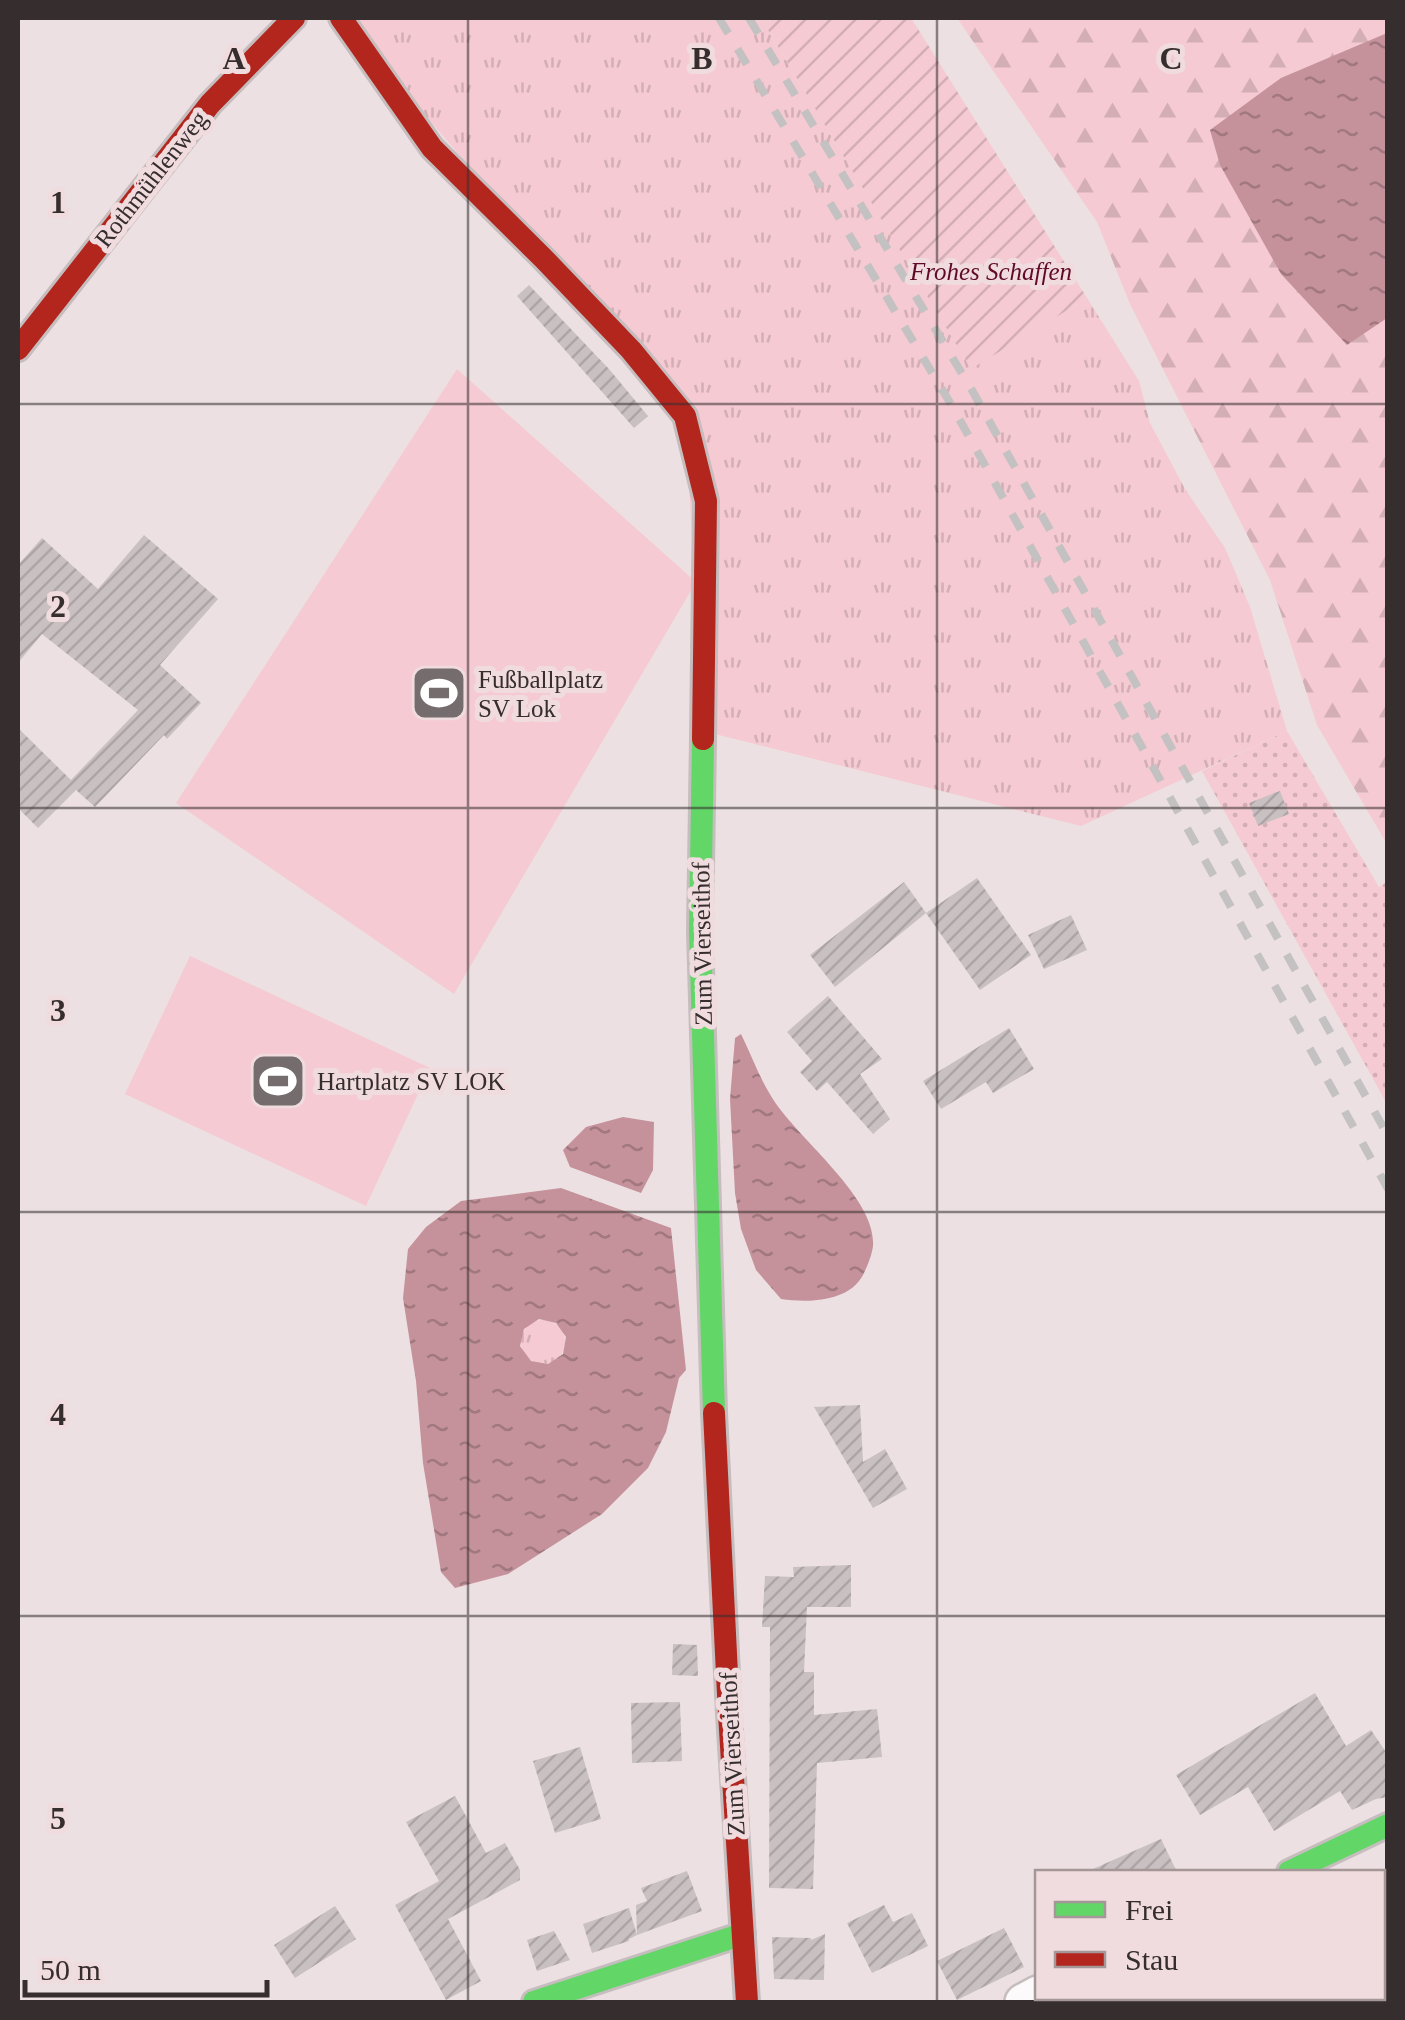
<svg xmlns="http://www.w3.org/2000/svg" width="1405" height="2020" font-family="Georgia,serif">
	<defs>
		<pattern id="grass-tufts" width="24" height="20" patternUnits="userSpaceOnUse" patternTransform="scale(2.5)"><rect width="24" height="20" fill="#f5cad2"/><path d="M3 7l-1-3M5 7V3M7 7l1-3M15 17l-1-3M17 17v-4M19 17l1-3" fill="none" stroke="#d3aeb5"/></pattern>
		<pattern id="forest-firs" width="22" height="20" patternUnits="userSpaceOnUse" patternTransform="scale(2.5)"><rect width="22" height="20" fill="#f5cad2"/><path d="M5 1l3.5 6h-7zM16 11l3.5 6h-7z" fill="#d3aeb5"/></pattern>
		<pattern id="park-dots" width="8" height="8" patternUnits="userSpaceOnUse" patternTransform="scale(2.5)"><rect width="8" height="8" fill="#f5cad2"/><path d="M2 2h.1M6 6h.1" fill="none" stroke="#d3aeb5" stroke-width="1.8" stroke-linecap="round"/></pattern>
		<pattern id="garden-furrows" width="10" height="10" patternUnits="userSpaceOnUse" patternTransform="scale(2.5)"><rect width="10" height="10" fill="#f5cad2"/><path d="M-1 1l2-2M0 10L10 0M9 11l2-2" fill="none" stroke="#d3aeb5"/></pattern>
		<pattern id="water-ripples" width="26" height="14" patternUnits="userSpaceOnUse" patternTransform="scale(2.5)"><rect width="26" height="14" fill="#c5929b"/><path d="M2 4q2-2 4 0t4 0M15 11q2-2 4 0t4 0" fill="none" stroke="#a1787f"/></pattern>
		<pattern id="building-hatch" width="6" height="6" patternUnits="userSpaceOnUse" patternTransform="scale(2.5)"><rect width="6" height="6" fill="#c9c0c2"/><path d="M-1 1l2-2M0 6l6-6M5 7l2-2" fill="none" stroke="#ada5a7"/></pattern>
	</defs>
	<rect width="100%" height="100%" fill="#ece0e2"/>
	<!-- grass -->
	<g fill="url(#grass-tufts)">
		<polygon points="341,18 761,18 971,368 1087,298 1139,381 1150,423 1185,489 1225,548 1250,607 1287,731 1081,826 703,731 685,416"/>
		<circle cx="543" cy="1342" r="22"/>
	</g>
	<!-- forest -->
	<polygon fill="url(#forest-firs)" points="957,18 1387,18 1387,844 1317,725 1270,580 1130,304 1097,222"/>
	<!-- park -->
	<polygon fill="url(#park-dots)" points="1287,731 1379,887 1387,882 1387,1104 1202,771"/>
	<!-- garden -->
	<polygon fill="url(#garden-furrows)" points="761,18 911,18 1087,298 971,369"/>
	<!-- pitch -->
	<g fill="#f5cad2">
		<polygon points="457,369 696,582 454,994 176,803"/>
		<polygon points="190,956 430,1068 366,1206 125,1094"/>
	</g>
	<!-- water -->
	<g fill="url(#water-ripples)" fill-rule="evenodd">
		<polygon points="1387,33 1387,318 1347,345 1281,274 1220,165 1210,130 1281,78"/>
		<path d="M741 1034C751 1054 759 1077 771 1096 795 1137 877 1197 873 1246 872 1255 867 1267 863 1275 849 1302 808 1303 781 1299L756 1270 741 1229 735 1193 730 1099 735 1038Z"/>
		<polygon points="623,1117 654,1122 653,1170 641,1193 570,1167 563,1150 586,1127"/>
		<path d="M561 1188 671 1228 686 1370 679 1378 666 1432 648 1468 602 1514 508 1574 455 1588 441 1572 423 1463 416 1381 403 1298 408 1249 426 1227 461 1201ZM539 1319 556 1323 566 1337 563 1354 548 1364 531 1361 520 1346 524 1329Z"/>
	</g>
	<!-- building -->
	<g fill="url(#building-hatch)">
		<polygon points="529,285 609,369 648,416 634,428 517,296"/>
		<polygon points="144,535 218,599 160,665 201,703 167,739 164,735 95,807 76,790 38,828 18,808 18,728 71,780 138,710 42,634 18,663 18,565 42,538 98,589"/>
		<polygon points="1280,791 1289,814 1258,826 1249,803"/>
		<polygon points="977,878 1031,955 980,990 926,913"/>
		<polygon points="904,882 926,913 835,987 810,955"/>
		<polygon points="1071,915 1087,950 1044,969 1028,935"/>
		<polygon points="828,996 882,1059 860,1074 890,1119 873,1134 827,1082 817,1091 800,1072 812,1061 787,1032"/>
		<polygon points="1009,1028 1034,1069 993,1093 986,1082 941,1109 923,1081"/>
		<polygon points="860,1405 863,1462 885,1449 907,1489 873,1508 814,1407"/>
		<polygon points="851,1565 851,1607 807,1607 804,1672 814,1672 814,1715 877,1709 882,1757 817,1763 813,1889 769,1888 770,1627 762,1627 765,1576 794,1577 793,1567"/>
		<polygon points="673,1644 697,1645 698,1676 672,1675"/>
		<polygon points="1315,1693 1346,1746 1371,1730 1388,1755 1388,1797 1376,1799 1352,1810 1340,1791 1274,1831 1248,1787 1200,1815 1176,1775"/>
		<polygon points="680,1702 682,1761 632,1763 631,1703"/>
		<polygon points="580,1747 601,1819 555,1833 533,1761"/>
		<polygon points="455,1796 486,1853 505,1843 520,1870 520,1880 448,1919 481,1981 446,2000 395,1905 439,1881 406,1822"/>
		<polygon points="1161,1839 1177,1872 1086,1872"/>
		<polygon points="687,1871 702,1911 637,1935 636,1905 647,1901 641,1888"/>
		<polygon points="884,1905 893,1922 912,1913 928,1946 872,1973 847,1923"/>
		<polygon points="335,1906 356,1939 295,1978 274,1945"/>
		<polygon points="629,1908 637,1935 629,1939 629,1941 592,1953 583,1924"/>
		<polygon points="1004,1928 1024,1967 957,2000 937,1961"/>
		<polygon points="554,1931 570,1960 537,1971 527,1940"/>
		<polygon points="825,1934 824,1980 774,1979 772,1937 811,1938 811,1940"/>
	</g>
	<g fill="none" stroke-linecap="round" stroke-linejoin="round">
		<!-- street casing -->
		<g stroke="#c6bdbe" stroke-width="40">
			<polyline id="street" points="1023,2002 1038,1994"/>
		</g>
		<!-- fast casing -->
		<g stroke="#c6bdbe" stroke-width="28">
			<g id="fast">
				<polyline points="703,739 700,931 714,1413"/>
				<polyline points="1289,1872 1388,1825"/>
				<polyline points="534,2002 743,1934"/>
			</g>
		</g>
		<!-- jam casing -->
		<g stroke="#c6bdbe" stroke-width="28">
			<g id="jam">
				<polyline points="341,18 432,148 543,258 631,350 685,416 706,501 703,739"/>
				<polyline points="18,349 210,104 294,18"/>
				<polyline points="714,1413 729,1714 747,2002"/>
			</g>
		</g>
		<!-- street -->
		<use href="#street" stroke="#fcfafb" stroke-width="35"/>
		<!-- fast -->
		<use href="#fast" stroke="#63d668" stroke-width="22"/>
		<!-- jam -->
		<use href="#jam" stroke="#b3261e" stroke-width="22"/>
		<!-- rail -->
		<g stroke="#c3c1c1" stroke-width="8" stroke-dasharray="18 18" stroke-linecap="butt">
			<polyline points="719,18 952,406 1388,1189"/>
			<polyline points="749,18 973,392 1388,1136"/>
		</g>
	</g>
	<!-- grid -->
	<path fill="none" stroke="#352d2e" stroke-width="2.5" stroke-opacity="0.55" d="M468 18V2002M937 18V2002M18 404H1388M18 808H1388M18 1212H1388M18 1616H1388"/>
	<!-- icons -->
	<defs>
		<g id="stadium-square" transform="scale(2.875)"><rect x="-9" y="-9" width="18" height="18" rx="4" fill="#756c6d" stroke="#f0dcde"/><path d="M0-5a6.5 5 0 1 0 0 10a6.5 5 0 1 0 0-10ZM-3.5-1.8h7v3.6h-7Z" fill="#fff"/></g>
	</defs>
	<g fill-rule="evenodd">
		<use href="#stadium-square" x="439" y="693"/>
		<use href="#stadium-square" x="278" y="1081"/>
	</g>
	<g text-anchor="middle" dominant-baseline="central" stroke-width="10" stroke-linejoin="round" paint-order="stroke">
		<!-- street labels -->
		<g font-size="25" fill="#352d2e" stroke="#f0dcde">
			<text transform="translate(151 179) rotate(-52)">Rothmühlenweg</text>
			<text transform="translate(702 944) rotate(-91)">Zum Vierseithof</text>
			<text transform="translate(732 1754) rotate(-93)">Zum Vierseithof</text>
		</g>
		<!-- park labels -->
		<g font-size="25" font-style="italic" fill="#600a27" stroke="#f0dcde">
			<text x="991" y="271">Frohes Schaffen</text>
		</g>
		<!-- poi labels -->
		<g font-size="25" fill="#352d2e" stroke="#f0dcde" text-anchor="start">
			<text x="478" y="679">Fußballplatz<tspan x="478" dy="29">SV Lok</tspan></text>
			<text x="317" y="1081">Hartplatz SV LOK</text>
		</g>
	</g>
	<g font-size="32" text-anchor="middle" font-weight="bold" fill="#352d2e" stroke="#f0dcde" stroke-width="10" stroke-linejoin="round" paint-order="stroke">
		<text x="234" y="69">A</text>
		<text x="702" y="69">B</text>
		<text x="1171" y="69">C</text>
		<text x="58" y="213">1</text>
		<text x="58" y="617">2</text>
		<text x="58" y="1021">3</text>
		<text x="58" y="1425">4</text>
		<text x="58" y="1829">5</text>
	</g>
	<!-- border -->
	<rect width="1405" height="2020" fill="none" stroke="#352d2e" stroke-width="40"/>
	<!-- legend -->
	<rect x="1035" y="1870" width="350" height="130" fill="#f0dcde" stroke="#a59698" stroke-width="2.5"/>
	<rect x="1055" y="1902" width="50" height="15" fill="#63d668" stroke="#a59698" stroke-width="2.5"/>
	<text x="1125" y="1920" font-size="30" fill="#352d2e">Frei</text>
	<rect x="1055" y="1952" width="50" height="15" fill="#b3261e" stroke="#a59698" stroke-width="2.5"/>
	<text x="1125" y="1970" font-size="30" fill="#352d2e">Stau</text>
	<!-- scale -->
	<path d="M25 1980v15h242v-15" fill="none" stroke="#352d2e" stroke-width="5"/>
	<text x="40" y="1980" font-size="30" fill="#352d2e" stroke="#f0dcde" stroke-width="8" paint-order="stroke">50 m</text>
</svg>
